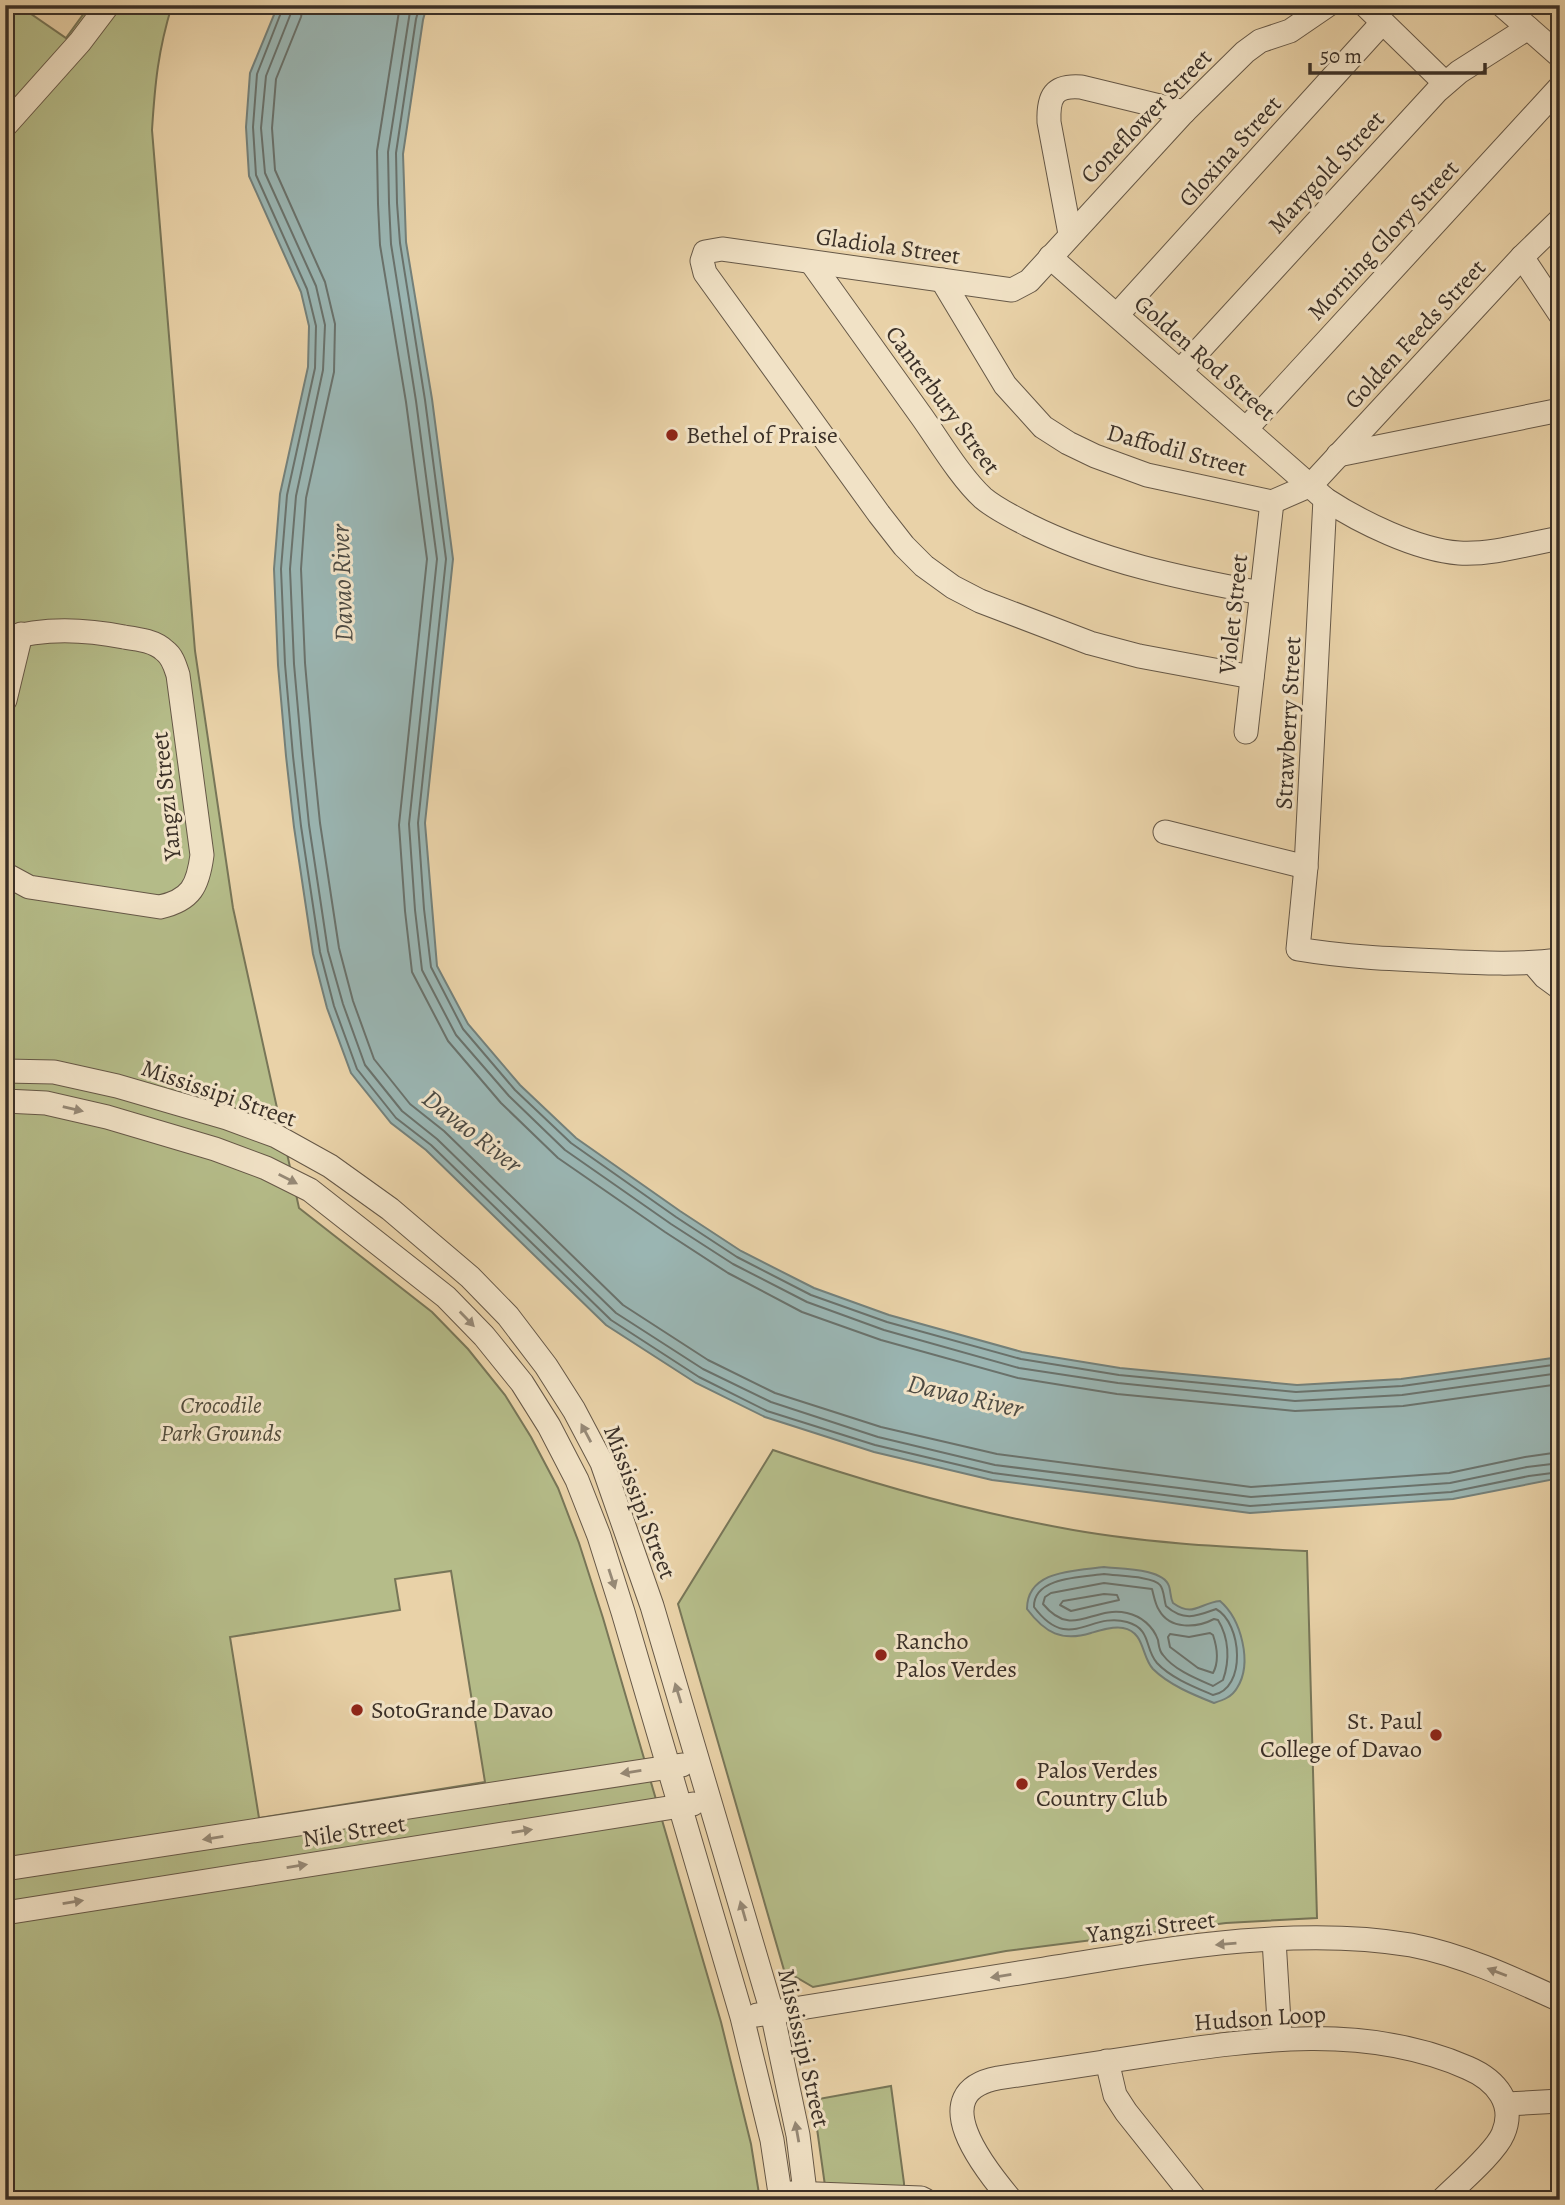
<svg xmlns="http://www.w3.org/2000/svg" width="1565" height="2205" font-family="Alegreya,serif">
	<rect width="100%" height="100%" fill="#e9d2a8"/>
	<filter id="stains"><feTurbulence type="fractalNoise" baseFrequency=".00286" numOctaves="4"/><feColorMatrix values="0 0 0 0 .2 0 0 0 0 .09 0 0 0 0 .02 0 0 0 .5 -.17"/></filter>
	<radialGradient id="worn" r=".72"><stop offset=".6" stop-color="#630" stop-opacity="0"/><stop offset="1" stop-color="#630" stop-opacity=".3"/></radialGradient>
	<!-- green -->
	<g fill="#b5bc89" stroke="#787658" stroke-width="2" fill-rule="evenodd">
		<path d="M5 5H18L66 38 90 5H172C158 51 155 83 152 130L195 651 233 908 299 1208 432 1312 468 1349 505 1395 531 1437 558 1488 579 1543 603 1618 721 2022 751 2144 760 2200H5ZM451 1571 485 1782 259 1818 230 1637 400 1610 395 1579Z"/>
		<path d="M773 1450C866 1482 960 1509 1057 1527 1139 1543 1224 1547 1307 1551L1317 1918 1226 1923 1006 1951 813 1987 784 1970 678 1604Z"/>
		<polygon points="891,2086 904,2183 904,2200 827,2200 813,2100"/>
	</g>
	<!-- water -->
	<g fill="#9ab5b2" stroke="#74807a" stroke-width="2">
		<polygon points="278,5 427,5 423,20 403,154 406,242 432,399 453,559 425,823 437,966 468,1024 520,1085 576,1138 680,1211 741,1251 814,1288 889,1315 1022,1352 1120,1368 1297,1385 1401,1379 1560,1357 1560,1478 1453,1499 1250,1513 992,1480 874,1452 765,1417 696,1383 606,1325 426,1150 391,1123 351,1073 327,1008 313,954 294,827 286,756 278,665 274,569 280,494 308,367 309,326 301,292 249,176 246,127 250,73"/>
		<path d="M1104 1567C1120 1569 1163 1568 1169 1586 1171 1592 1170 1597 1173 1603 1194 1618 1199 1603 1220 1601 1241 1619 1253 1663 1237 1688 1232 1697 1223 1700 1214 1703 1194 1695 1169 1685 1153 1669 1141 1656 1145 1632 1123 1628 1113 1626 1101 1630 1091 1633 1062 1642 1045 1633 1027 1609 1027 1570 1074 1571 1104 1567Z"/>
	</g>
	<g fill="none" stroke-linecap="round" stroke-linejoin="round">
		<!-- shore -->
		<g stroke="#6a726c" stroke-width="2">
			<polyline points="284,5 257,74 253,127 256,175 307,289 316,326 315,368 287,495 281,569 285,664 293,756 301,826 320,952 334,1006 357,1069 396,1118 431,1145 611,1320 699,1377 767,1411 875,1445 993,1473 1250,1506 1451,1492 1529,1476 1560,1472"/>
			<polyline points="293,5 291,13 266,76 261,128 265,173 316,286 325,325 323,370 296,496 290,569 294,664 302,755 309,825 328,951 343,1004 365,1065 402,1111 437,1139 616,1313 703,1369 771,1402 878,1437 995,1465 1251,1497 1450,1483 1527,1467 1560,1463"/>
			<polyline points="303,5 301,17 276,79 272,128 275,170 325,282 335,324 334,372 306,498 301,569 305,663 313,754 320,823 339,948 353,1001 374,1059 410,1104 444,1131 623,1305 708,1360 775,1393 881,1427 997,1454 1251,1487 1449,1473 1525,1457 1560,1452"/>
			<polyline points="400,5 377,151 378,204 380,245 406,402 427,559 399,825 405,911 412,972 448,1041 501,1103 558,1158 665,1232 728,1273 802,1312 881,1340 1018,1378 1117,1394 1295,1411 1403,1406 1560,1384"/>
			<polyline points="411,5 388,152 389,203 391,244 416,401 437,559 409,824 415,910 422,970 456,1035 509,1096 565,1150 671,1224 733,1264 807,1302 884,1330 1019,1368 1118,1383 1295,1401 1402,1395 1560,1373"/>
			<polyline points="420,5 416,19 396,153 397,203 400,243 425,400 446,559 418,823 424,909 431,967 463,1029 515,1090 571,1143 676,1217 737,1257 811,1295 887,1322 1021,1359 1119,1375 1296,1392 1402,1386 1560,1364"/>
			<path d="M1104 1574C1116 1576 1153 1576 1160 1585 1164 1589 1164 1600 1166 1606 1184 1622 1197 1616 1216 1609 1242 1623 1247 1689 1213 1695 1194 1687 1171 1678 1157 1663 1144 1648 1152 1629 1127 1622 1090 1611 1069 1654 1034 1607 1033 1577 1082 1577 1104 1574Z"/>
			<path d="M1104 1583 1152 1589C1154 1596 1155 1604 1159 1610 1170 1630 1197 1628 1214 1619L1218 1620C1229 1638 1230 1660 1223 1680L1213 1686C1197 1679 1174 1670 1163 1655 1159 1651 1159 1646 1158 1640 1153 1626 1141 1616 1127 1613 1092 1605 1073 1640 1043 1604L1045 1597 1051 1593Z"/>
			<polygon points="1104,1594 1117,1595 1119,1600 1071,1611 1060,1605 1063,1601"/>
			<path d="M1210 1633 1213 1635C1217 1647 1219 1662 1213 1673L1198 1668 1170 1647 1168 1637 1170 1634 1189 1637Z"/>
		</g>
		<!-- minor casing -->
		<g stroke="#665847" stroke-width="25">
			<g id="minor">
				<polyline points="1365,5 1445,83"/>
				<polyline points="1502,5 1560,56"/>
				<polyline points="5,126 80,42 108,5"/>
				<path d="M1070 234 1049 122C1048 96 1054 85 1081 87L1184 112"/>
				<path d="M1050 257 1325 499C1360 522 1417 550 1459 553 1492 555 1527 544 1560 538"/>
				<polyline points="1522,257 1560,314"/>
				<path d="M811 262C848 313 885 365 922 417 939 441 961 478 983 498 996 509 1013 517 1028 525 1102 562 1181 578 1261 593"/>
				<polyline points="942,280 1005,385 1043,427 1068,443 1095,456 1147,475 1272,502 1311,485 1522,257 1560,220"/>
				<polyline points="1117,315 1382,23"/>
				<polyline points="1180,371 1437,91 1459,72 1528,28"/>
				<polyline points="1246,429 1560,87"/>
				<polyline points="1338,455 1560,410"/>
				<path d="M1325 499 1306 867 1298 949C1345 957 1392 959 1440 961 1480 963 1520 965 1560 960"/>
				<path d="M5 639C45 627 84 629 124 637 138 639 155 641 165 651 173 657 175 666 178 675L202 855C198 886 191 900 160 907L29 887 5 874"/>
				<polyline points="1252,677 1139,656 1090,643 980,601 953,587 924,566 904,546 879,514 705,273 702,261 705,252 722,249 1012,290 1029,281 1184,112 1245,52 1260,41 1290,31 1328,5"/>
				<polyline points="5,700 21,634"/>
				<polyline points="1246,732 1272,502"/>
				<polyline points="1165,832 1306,867"/>
				<polyline points="1533,963 1545,977 1560,988"/>
				<polyline points="5,1071 54,1072 117,1086 227,1118 276,1136 330,1166 390,1209 470,1277 508,1316 546,1366 574,1410 602,1463 652,1606 772,2012 798,2135 806,2200"/>
				<polyline points="5,1101 46,1103 107,1117 215,1149 266,1168 310,1190 446,1297 484,1336 522,1383 549,1426 577,1480 599,1536 623,1612 742,2017 772,2140 781,2200"/>
				<polyline points="5,1869 682,1765"/>
				<polyline points="5,1913 693,1804"/>
				<polyline points="1274,1940 1280,2038"/>
				<path d="M757 2015C852 1999 948 1984 1044 1969 1161 1950 1293 1925 1411 1945 1463 1955 1512 1978 1560 2000"/>
				<polyline points="1107,2061 1115,2095 1126,2112 1196,2200"/>
				<polyline points="1507,2104 1560,2101"/>
				<polyline points="791,2193 921,2198 925,2200"/>
				<path d="M1011 2200C984 2168 923 2092 998 2078 1048 2070 1099 2063 1150 2055 1256 2039 1366 2023 1468 2068 1496 2080 1516 2104 1503 2134 1495 2153 1458 2184 1442 2200"/>
			</g>
		</g>
		<!-- minor -->
		<use href="#minor" stroke="#f1e2c6" stroke-width="23"/>
	</g>
	<!-- one-way arrows -->
	<defs><path id="oneway-solid" d="M-6-.8H1V-3.2L6.5 0L1 3.2V.8H-6Z" transform="scale(1.75)"/></defs>
	<g fill="#968976">
		<use href="#oneway-solid" transform="translate(73 1109) rotate(13)"/>
		<use href="#oneway-solid" transform="translate(288 1179) rotate(27)"/>
		<use href="#oneway-solid" transform="translate(467 1319) rotate(46)"/>
		<use href="#oneway-solid" transform="translate(586 1433) rotate(-118)"/>
		<use href="#oneway-solid" transform="translate(612 1579) rotate(72)"/>
		<use href="#oneway-solid" transform="translate(678 1693) rotate(-107)"/>
		<use href="#oneway-solid" transform="translate(631 1772) rotate(171)"/>
		<use href="#oneway-solid" transform="translate(522 1831) rotate(-9)"/>
		<use href="#oneway-solid" transform="translate(213 1838) rotate(171)"/>
		<use href="#oneway-solid" transform="translate(297 1866) rotate(-9)"/>
		<use href="#oneway-solid" transform="translate(73 1902) rotate(-9)"/>
		<use href="#oneway-solid" transform="translate(743 1911) rotate(-106)"/>
		<use href="#oneway-solid" transform="translate(1226 1944) rotate(175)"/>
		<use href="#oneway-solid" transform="translate(1497 1972) rotate(-159)"/>
		<use href="#oneway-solid" transform="translate(1001 1976) rotate(171)"/>
		<use href="#oneway-solid" transform="translate(797 2132) rotate(-100)"/>
	</g>
	<!-- markers -->
	<g fill="#8f2418" stroke="#f1e2c6" stroke-width="2.5">
		<circle cx="672" cy="435" r="7"/>
		<circle cx="881" cy="1655" r="7"/>
		<circle cx="357" cy="1710" r="7"/>
		<circle cx="1436" cy="1735" r="7"/>
		<circle cx="1022" cy="1784" r="7"/>
	</g>
	<g text-anchor="middle" dominant-baseline="central" stroke-width="6" stroke-linejoin="round" paint-order="stroke">
		<!-- street labels -->
		<g font-size="24" fill="#3b3027" stroke="#f1e2c6">
			<text transform="translate(1146 116) rotate(-46)">Coneflower Street</text>
			<text transform="translate(1230 151) rotate(-48)">Gloxina Street</text>
			<text transform="translate(1326 172) rotate(-47)">Marygold Street</text>
			<text transform="translate(1383 240) rotate(-47)">Morning Glory Street</text>
			<text transform="translate(888 246) rotate(8)">Gladiola Street</text>
			<text transform="translate(1415 334) rotate(-47)">Golden Feeds Street</text>
			<text transform="translate(1205 358) rotate(41)">Golden Rod Street</text>
			<text transform="translate(943 400) rotate(54)">Canterbury Street</text>
			<text transform="translate(1177 450) rotate(15)">Daffodil Street</text>
			<text transform="translate(1233 614) rotate(-84)">Violet Street</text>
			<text transform="translate(1288 723) rotate(-87)">Strawberry Street</text>
			<text transform="translate(166 796) rotate(-96)">Yangzi Street</text>
			<text transform="translate(219 1093) rotate(19)">Mississipi Street</text>
			<text transform="translate(640 1502) rotate(69)">Mississipi Street</text>
			<text transform="translate(354 1831) rotate(-9)">Nile Street</text>
			<text transform="translate(1151 1927) rotate(-7)">Yangzi Street</text>
			<text transform="translate(1260 2018) rotate(-4)">Hudson Loop</text>
			<text transform="translate(804 2048) rotate(77)">Mississipi Street</text>
		</g>
		<!-- poi labels -->
		<g font-size="24" fill="#3b3027" stroke="#f1e2c6" text-anchor="start">
			<text x="686" y="435">Bethel of Praise</text>
			<text x="895" y="1641">Rancho<tspan x="895" dy="28">Palos Verdes</tspan></text>
			<text x="371" y="1710">SotoGrande Davao</text>
			<text x="1422" y="1721" text-anchor="end">St. Paul<tspan x="1422" dy="28">College of Davao</tspan></text>
			<text x="1036" y="1770">Palos Verdes<tspan x="1036" dy="28">Country Club</tspan></text>
		</g>
		<!-- park labels -->
		<g font-size="24" font-style="italic" fill="#534c3b" stroke="#f1e2c6">
			<text x="221" y="1405">Crocodile<tspan x="221" dy="28">Park Grounds</tspan></text>
		</g>
		<!-- water labels -->
		<g font-size="26" font-style="italic" fill="#4e4b43" stroke="#f1e2c6">
			<text transform="translate(342 583) rotate(-92)">Davao River</text>
			<text transform="translate(472 1131) rotate(38)">Davao River</text>
			<text transform="translate(965 1396) rotate(13)">Davao River</text>
		</g>
	</g>
	<!-- margin -->
	<rect width="1565" height="2205" fill="none" stroke="#e9d2a8" stroke-width="28"/>
	<rect x="7" y="7" width="1551" height="2191" fill="none" stroke="#3b3027" stroke-width="3.5"/>
	<rect x="14" y="14" width="1537" height="2177" fill="none" stroke="#3b3027" stroke-width="2"/>
	<!-- scale -->
	<path d="M1310 63v10h175v-10" fill="none" stroke="#3b3027" stroke-width="3.5"/>
	<text x="1320" y="63" font-size="21" fill="#3b3027" stroke="#f1e2c6" stroke-width="5" paint-order="stroke">50 m</text>
	<rect width="100%" height="100%" filter="url(#stains)"/>
	<rect width="100%" height="100%" fill="url(#worn)"/>
</svg>
